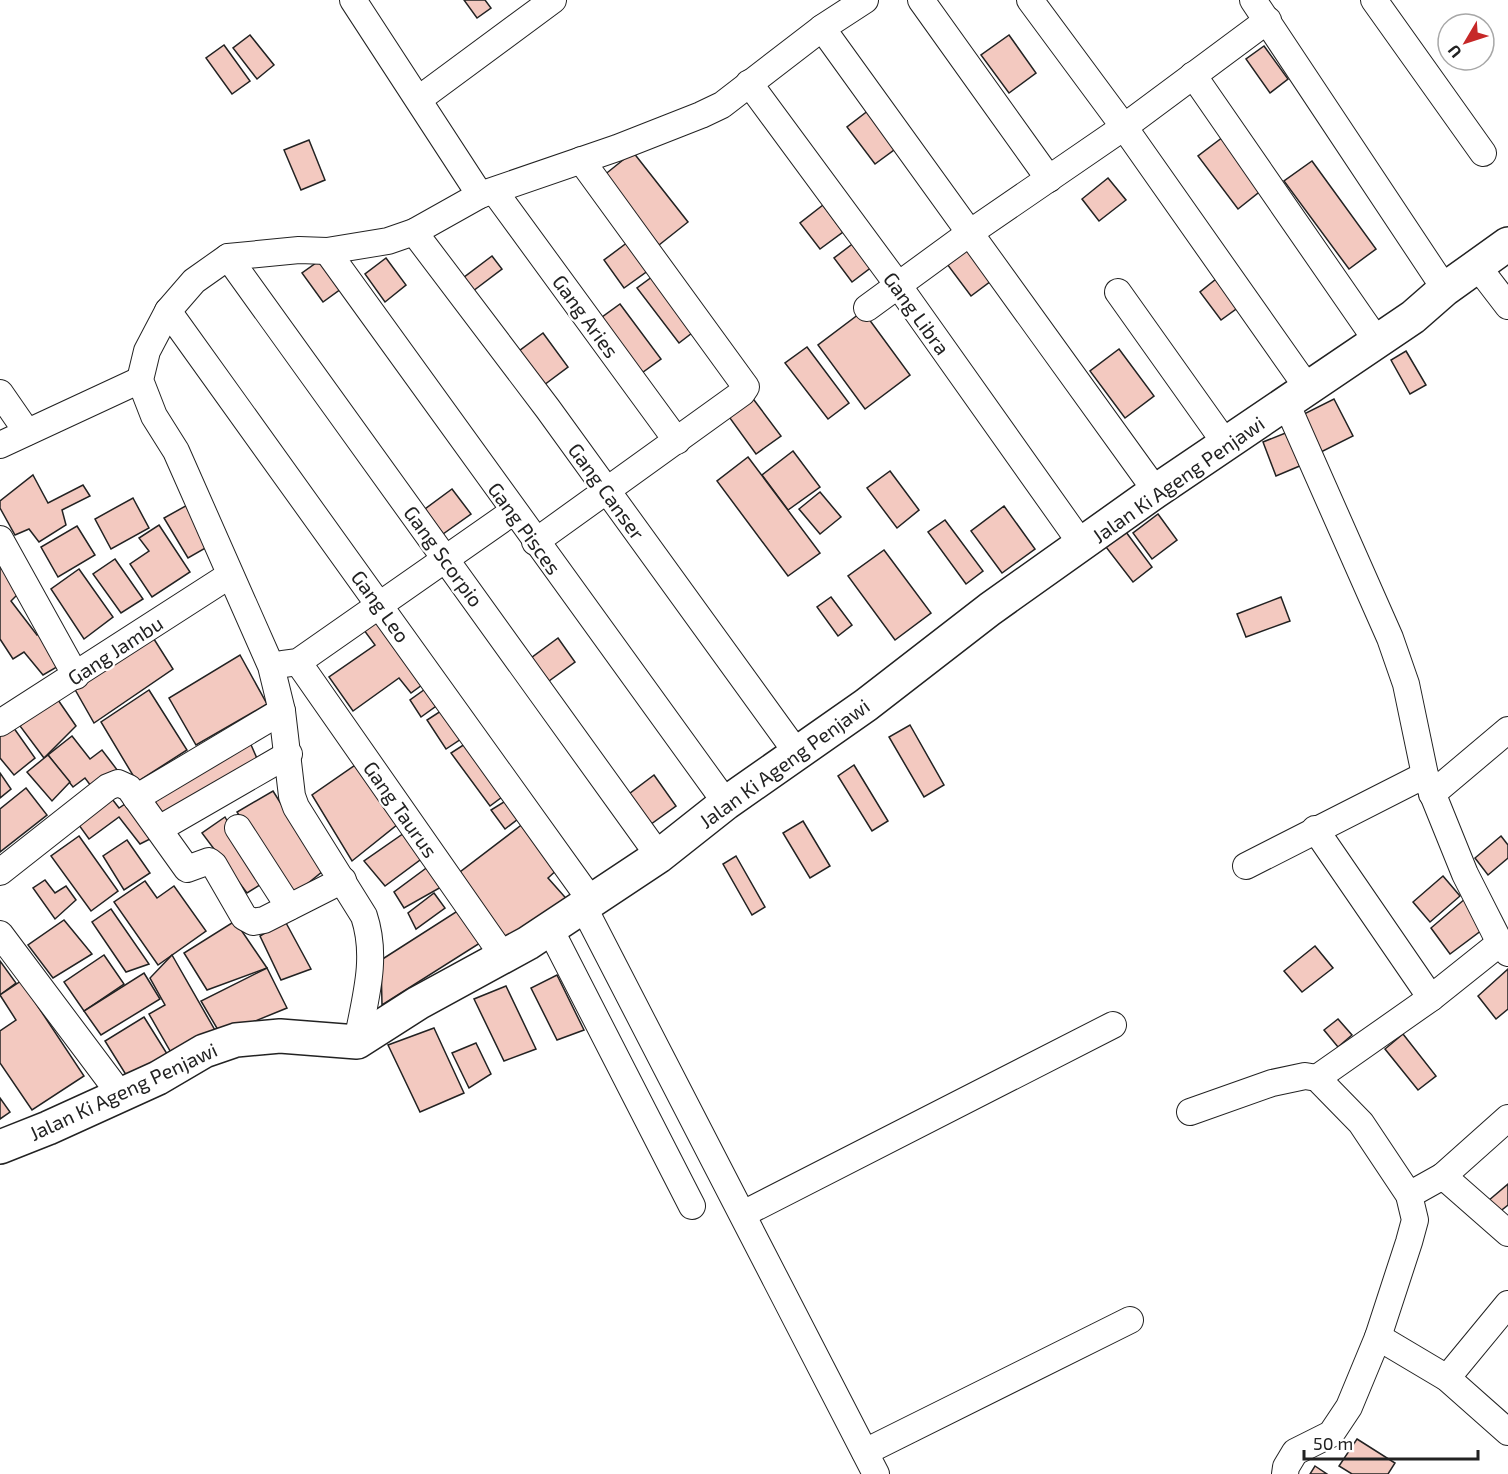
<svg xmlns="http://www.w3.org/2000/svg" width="1508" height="1474" font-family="'Exo 2',sans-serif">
	<rect width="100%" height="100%" fill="#fff"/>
	<!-- building -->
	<g fill="#f3c9c0" stroke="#222" stroke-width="1.5">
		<polygon points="464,0 485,0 491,8 477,18"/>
		<polygon points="250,35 274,65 257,79 233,48"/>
		<polygon points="1009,35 1036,73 1009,93 981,55"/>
		<polygon points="224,45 250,81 232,94 206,58"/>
		<polygon points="1264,46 1288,79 1270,93 1246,59"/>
		<polygon points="869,110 898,147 875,164 847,127"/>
		<polygon points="1223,137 1263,189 1238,209 1198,156"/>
		<polygon points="309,140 325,180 301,190 284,150"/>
		<polygon points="633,152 688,222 659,245 603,176"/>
		<polygon points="1312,161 1376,249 1349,269 1284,181"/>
		<polygon points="1108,178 1126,200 1099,221 1082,199"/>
		<polygon points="823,205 843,232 820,249 800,223"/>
		<polygon points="628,242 649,270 624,288 604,260"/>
		<polygon points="855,242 873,266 852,282 834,258"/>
		<polygon points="971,246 995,278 971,296 947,264"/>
		<polygon points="492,256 502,269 473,291 463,278"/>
		<polygon points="323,258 345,286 323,302 302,273"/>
		<polygon points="386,258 406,285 385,302 365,274"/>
		<polygon points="660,271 701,326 679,343 637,288"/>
		<polygon points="1221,275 1243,304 1221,320 1200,292"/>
		<polygon points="620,304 661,359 639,375 598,320"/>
		<polygon points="863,311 910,375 865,409 818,345"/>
		<polygon points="543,333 568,367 544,385 519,351"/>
		<polygon points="807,347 849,403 828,419 785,363"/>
		<polygon points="1119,349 1154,396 1125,418 1090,371"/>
		<polygon points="1406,351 1426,385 1410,394 1391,360"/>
		<polygon points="751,396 781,436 756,454 727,414"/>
		<polygon points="1334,399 1353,436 1321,452 1302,415"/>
		<polygon points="1288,432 1302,465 1276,476 1263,442"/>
		<polygon points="793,451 820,487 788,510 762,475"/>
		<polygon points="748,457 820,553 788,576 717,481"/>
		<polygon points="890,471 919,510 897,528 867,488"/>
		<polygon points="33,475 48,503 83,485 90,496 62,510 66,525 39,542 29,529 15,535 0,508 0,501"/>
		<polygon points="452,489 471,514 443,534 425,509"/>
		<polygon points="820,492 841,517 820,534 799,509"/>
		<polygon points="133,498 149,528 111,549 95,519"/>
		<polygon points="191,503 209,546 188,558 164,518"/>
		<polygon points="1004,506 1035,549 1002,573 971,531"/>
		<polygon points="1158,514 1177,540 1152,559 1133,533"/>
		<polygon points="945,520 983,571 966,584 928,532"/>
		<polygon points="159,525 190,572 152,597 130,564 149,551 139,538"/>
		<polygon points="77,526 95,555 58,577 41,547"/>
		<polygon points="1126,532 1152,567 1133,582 1106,547"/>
		<polygon points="884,550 931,613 895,640 848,576"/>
		<polygon points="115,559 143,599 121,613 93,574"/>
		<polygon points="0,563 20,592 11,601 37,635 46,630 62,664 43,675 24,652 13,659 0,639"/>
		<polygon points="79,569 113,617 84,639 51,589"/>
		<polygon points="831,597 852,625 838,636 817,607"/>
		<polygon points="1281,597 1290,621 1246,637 1237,614"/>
		<polygon points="378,614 426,682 411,693 399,678 353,711 329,677 375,645 361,626"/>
		<polygon points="152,636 173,669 94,723 73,686"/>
		<polygon points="558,638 575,662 549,681 531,658"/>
		<polygon points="240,655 267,704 196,745 169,698"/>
		<polygon points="428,687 439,704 421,717 410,700"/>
		<polygon points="149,690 187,750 137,782 101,722"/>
		<polygon points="56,697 76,726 44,758 20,726"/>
		<polygon points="444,709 464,737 446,749 427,720"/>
		<polygon points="11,724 35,758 14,775 0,758 0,734"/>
		<polygon points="910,725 944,785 924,797 889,737"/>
		<polygon points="72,736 90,759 102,750 118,771 94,790 85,778 73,787 48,755"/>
		<polygon points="248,738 259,763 165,817 151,796"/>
		<polygon points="468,742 506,794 490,806 451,753"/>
		<polygon points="48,755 70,782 52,801 27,772"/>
		<polygon points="361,761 403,820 352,861 312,795"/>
		<polygon points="854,765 888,821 872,831 838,776"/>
		<polygon points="0,773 11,789 0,798"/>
		<polygon points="654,775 676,806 647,827 625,797"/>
		<polygon points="26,788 47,815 0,852 0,809"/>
		<polygon points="273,791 323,871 291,897 237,812"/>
		<polygon points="109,795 119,808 128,802 156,836 140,844 119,817 89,839 76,821"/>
		<polygon points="507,800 518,819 505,829 491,810"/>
		<polygon points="225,817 263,883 247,893 202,833"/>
		<polygon points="803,821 830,866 810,878 783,833"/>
		<polygon points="524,823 560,867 548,878 572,905 512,947 460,872"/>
		<polygon points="407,831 424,857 385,886 364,861"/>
		<polygon points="79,836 118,891 91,911 51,856"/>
		<polygon points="1501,836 1508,845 1508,858 1488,875 1475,858"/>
		<polygon points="127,840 150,873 124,890 103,856"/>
		<polygon points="736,856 765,907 752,915 723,864"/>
		<polygon points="429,866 443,886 404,908 394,892"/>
		<polygon points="1443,876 1460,896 1430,922 1413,902"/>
		<polygon points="45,880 55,893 66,886 76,900 55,919 33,888"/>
		<polygon points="145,881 157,898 174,886 206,931 158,965 114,902"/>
		<polygon points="434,893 445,908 416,929 408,913"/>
		<polygon points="1466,898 1486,927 1450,954 1431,928"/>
		<polygon points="111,909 149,964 126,972 92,922"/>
		<polygon points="459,910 480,943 382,1005 381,960"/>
		<polygon points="64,920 92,954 53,978 28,945"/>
		<polygon points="235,921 267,968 207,990 184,953"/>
		<polygon points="285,921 311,969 281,980 260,936"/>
		<polygon points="1315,946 1333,968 1302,992 1284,971"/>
		<polygon points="104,955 124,984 84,1011 64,982"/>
		<polygon points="172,955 216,1032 173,1056 149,1014 165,1005 150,978"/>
		<polygon points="0,961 16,983 0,995"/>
		<polygon points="267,968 287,1008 221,1035 201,1001"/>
		<polygon points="1508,969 1508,1009 1496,1019 1478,996"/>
		<polygon points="144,973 160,999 101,1035 84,1011"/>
		<polygon points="557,975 584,1030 557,1040 531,988"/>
		<polygon points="21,981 84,1076 32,1110 0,1063 0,1031 16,1020 0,995"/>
		<polygon points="506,986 536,1049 504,1061 474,999"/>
		<polygon points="144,1017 169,1057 128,1078 105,1041"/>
		<polygon points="1338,1019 1352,1035 1338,1047 1324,1030"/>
		<polygon points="434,1028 464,1093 420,1112 388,1045"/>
		<polygon points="1403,1034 1436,1076 1418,1090 1385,1049"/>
		<polygon points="476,1043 491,1074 469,1088 452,1053"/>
		<polygon points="0,1098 10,1112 0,1119"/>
		<polygon points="1508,1184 1508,1205 1498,1213 1488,1201"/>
		<polygon points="1357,1439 1395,1463 1388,1474 1352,1474 1339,1466"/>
		<polygon points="1315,1466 1327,1474 1310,1474"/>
	</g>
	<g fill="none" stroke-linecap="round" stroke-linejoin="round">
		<!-- minor casing -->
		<g stroke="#222" stroke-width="28">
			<g id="minor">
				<polyline points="353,0 480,195"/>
				<polyline points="865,0 822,28 1156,491"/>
				<polyline points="921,0 1049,179"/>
				<polyline points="1030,0 1124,127 1309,390"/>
				<polyline points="1253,0 1445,289"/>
				<polyline points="1374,0 1483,153"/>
				<polyline points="1193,75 1377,341"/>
				<polyline points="749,83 898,285 1083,546"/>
				<polyline points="419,99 553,0"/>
				<polyline points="495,192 677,441"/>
				<polyline points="414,232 548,409 797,753"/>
				<polyline points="327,251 726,803"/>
				<polyline points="228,257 659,856"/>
				<polyline points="1478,267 1508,306"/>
				<polyline points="1118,292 1226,444"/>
				<polyline points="867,308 971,232 1124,127 1268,20"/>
				<polyline points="168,311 592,902"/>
				<polyline points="0,393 27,432"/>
				<polyline points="1287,405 1390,638 1406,684 1425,775 1465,874 1500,943 1508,953"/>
				<polyline points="0,445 140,380"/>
				<polyline points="0,539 76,676"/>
				<polyline points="535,542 742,393 746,387 581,160"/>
				<polyline points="298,662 504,957"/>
				<polyline points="283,664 298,662 514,511"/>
				<polyline points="0,723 230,575"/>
				<polyline points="1432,794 1508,730"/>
				<polyline points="136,798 282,711"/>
				<polyline points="238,828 289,907"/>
				<polyline points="159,829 289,754"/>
				<polyline points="1315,829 1431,998"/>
				<polyline points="1246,866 1425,775"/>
				<polyline points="0,872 108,787 118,783 129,788 187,869 209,861 214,865 244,917 253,922 264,920 343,880"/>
				<polyline points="584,908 876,1474"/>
				<polyline points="550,929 692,1206"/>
				<polyline points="0,934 120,1094"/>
				<path d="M357 1042C365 999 378 958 364 916L296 807 292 796 282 711 271 666 176 451 154 416 140 380 147 351 168 311 194 281 228 257 299 250 327 251 388 241 414 232 480 195 617 148 701 115 722 105 822 28"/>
				<polyline points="1317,1078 1431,998 1500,943"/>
				<polyline points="1190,1112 1272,1083 1305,1076 1317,1078 1361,1123 1409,1195 1415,1220 1409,1242 1378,1337 1349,1407 1331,1434 1295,1452 1286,1467 1285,1474"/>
				<polyline points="1443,1176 1508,1118"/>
				<polyline points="1409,1195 1443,1176 1508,1233"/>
				<polyline points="743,1214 1113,1025"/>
				<polyline points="1378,1337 1447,1378 1508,1432"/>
				<polyline points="1447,1378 1508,1304"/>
				<polyline points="865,1452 1130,1320"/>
			</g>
		</g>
		<!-- major casing -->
		<g stroke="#222" stroke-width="36">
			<polyline id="major" points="0,1147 48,1128 158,1078 204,1051 236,1040 280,1036 357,1042 418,1003 528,943 659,856 726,803 866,705 990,609 1156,491 1413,317 1445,289 1508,244"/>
		</g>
		<!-- minor -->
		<use href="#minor" stroke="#fff" stroke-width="26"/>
		<!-- major -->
		<use href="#major" stroke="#fff" stroke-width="33"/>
	</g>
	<g text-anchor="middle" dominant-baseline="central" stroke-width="4.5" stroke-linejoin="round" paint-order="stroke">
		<!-- street labels -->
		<g font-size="20" fill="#222" stroke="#fff">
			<text transform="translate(917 313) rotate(54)">Gang Libra</text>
			<text transform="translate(586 316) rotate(54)">Gang Aries</text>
			<text transform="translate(1178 479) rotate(-35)">Jalan Ki Ageng Penjawi</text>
			<text transform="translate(607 491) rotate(54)">Gang Canser</text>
			<text transform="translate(525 528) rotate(54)">Gang Pisces</text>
			<text transform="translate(444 556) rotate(54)">Gang Scorpio</text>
			<text transform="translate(381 606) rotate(54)">Gang Leo</text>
			<text transform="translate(115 650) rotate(-33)">Gang Jambu</text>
			<text transform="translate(784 763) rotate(-36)">Jalan Ki Ageng Penjawi</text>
			<text transform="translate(401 809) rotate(55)">Gang Taurus</text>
			<text transform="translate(123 1091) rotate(-25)">Jalan Ki Ageng Penjawi</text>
		</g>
	</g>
	<!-- north arrow -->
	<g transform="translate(1466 42) rotate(231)"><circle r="28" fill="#ffffff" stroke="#a7a7a7" stroke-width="1.5"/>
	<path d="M0-4.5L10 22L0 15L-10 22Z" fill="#c62828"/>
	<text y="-9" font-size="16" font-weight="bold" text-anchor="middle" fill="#222222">U</text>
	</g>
	<!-- scale -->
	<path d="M1304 1450v9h174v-9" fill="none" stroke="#222222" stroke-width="3"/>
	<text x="1313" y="1450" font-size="18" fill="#222222" stroke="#ffffff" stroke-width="4.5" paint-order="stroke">50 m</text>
</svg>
